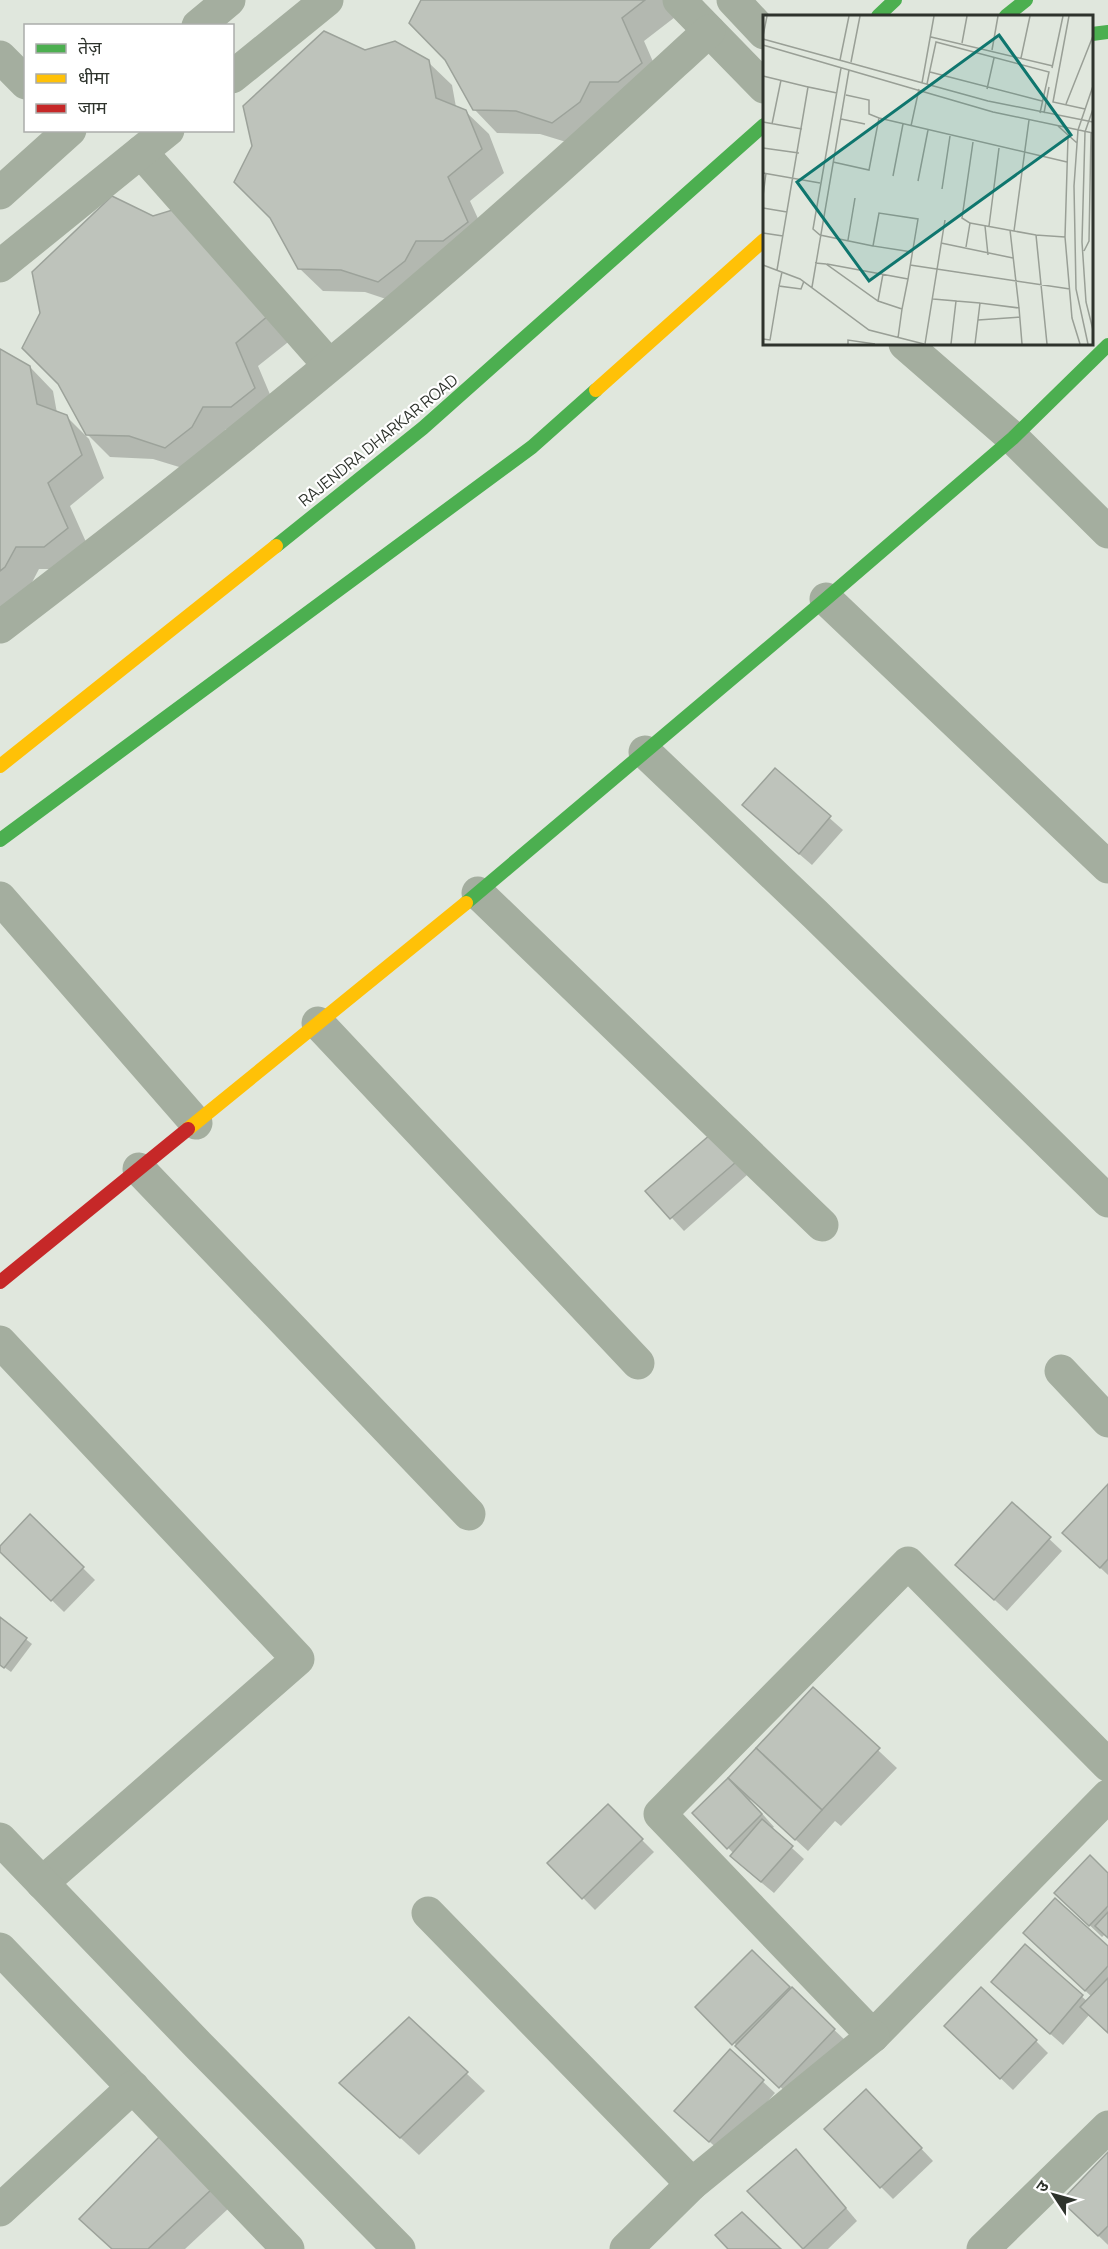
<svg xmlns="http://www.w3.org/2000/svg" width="1108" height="2249" font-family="Manrope,'Noto Sans Devanagari',sans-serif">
	<rect width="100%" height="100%" fill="#e0e7dd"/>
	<!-- shadow -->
	<g fill="#0003">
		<polygon points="422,0 673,0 679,14 644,41 664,87 576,145 540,134 497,133 474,109"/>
		<polygon points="364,51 428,62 452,85 456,107 465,111 489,134 504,173 470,201 490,245 401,304 365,292 323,291 299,268"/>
		<polygon points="152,218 292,339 258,366 277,411 255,429 226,429 215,450 189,470 153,459 110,457 87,434"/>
		<polygon points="0,351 30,367 53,391 57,413 66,416 89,439 104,478 70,506 90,551 68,569 39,569 28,590 0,609"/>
		<polygon points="775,770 843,830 812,865 756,817"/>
		<polygon points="711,1136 747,1175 684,1231 647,1191"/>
		<polygon points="1108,1487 1108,1575 1076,1545"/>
		<polygon points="1012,1504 1062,1551 1007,1611 969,1577"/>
		<polygon points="30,1516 95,1580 64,1612 0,1550"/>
		<polygon points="0,1619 32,1644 11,1672 0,1664"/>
		<polygon points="813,1689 897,1768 841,1826 835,1821 808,1851 751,1799 750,1800 774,1827 771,1829 804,1859 774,1893 744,1868 734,1854 695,1813"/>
		<polygon points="608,1806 654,1852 595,1910 549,1863"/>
		<polygon points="1108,1875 1108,1937 1105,1934 1102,1937 1056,1893"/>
		<polygon points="1025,1946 1088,2002 1092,1997 1037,1946 1108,1948 1108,2032 1090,2014 1063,2045 1005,1994"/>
		<polygon points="752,1952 847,2042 793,2099 697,2007"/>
		<polygon points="409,2019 485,2091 419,2155 341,2083"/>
		<polygon points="958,2038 1036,2041 1048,2053 1013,2090"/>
		<polygon points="730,2051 775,2093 722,2153 689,2123"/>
		<polygon points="878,2103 933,2161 893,2199 881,2187"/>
		<polygon points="160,2139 229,2208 185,2249 112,2249 81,2219"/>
		<polygon points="1108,2154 1108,2245 1063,2201"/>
		<polygon points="808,2163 857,2221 828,2249 803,2249 749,2191"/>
	</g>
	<!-- building -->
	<g fill="#bec3bb" stroke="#9ca29a" stroke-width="1.5">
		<polygon points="421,0 645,0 622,18 642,63 618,82 590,82 580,102 552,123 516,111 473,110 445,60 409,23"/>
		<polygon points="324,31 365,50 395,41 429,60 436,98 466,110 482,149 448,177 468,222 443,241 416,241 405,261 378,282 341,270 298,269 270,218 234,182 252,146 243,106"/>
		<polygon points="112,196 153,216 182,207 269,315 236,343 255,388 231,407 203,407 192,427 165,448 129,436 86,435 58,384 22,348 40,313 32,272"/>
		<polygon points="0,349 30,366 37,404 67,415 82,455 48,483 68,528 44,547 16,547 5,567 0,571"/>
		<polygon points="775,768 831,816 799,854 742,805"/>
		<polygon points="711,1134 736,1162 670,1219 645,1191"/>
		<polygon points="1108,1484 1108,1559 1100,1568 1062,1533"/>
		<polygon points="1012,1502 1051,1537 994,1600 955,1565"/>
		<polygon points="30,1514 84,1567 51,1601 0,1552 0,1546"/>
		<polygon points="0,1617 27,1638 4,1668 0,1665"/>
		<polygon points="813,1687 880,1748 822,1810 756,1748"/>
		<polygon points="756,1748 822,1810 795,1840 728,1778"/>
		<polygon points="728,1778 762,1814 727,1849 692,1813"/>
		<polygon points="608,1804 643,1839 582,1899 547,1863"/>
		<polygon points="762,1819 793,1846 761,1882 730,1856"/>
		<polygon points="1090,1855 1108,1873 1108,1906 1089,1926 1054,1893"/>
		<polygon points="1055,1898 1108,1946 1108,1966 1085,1991 1023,1933"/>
		<polygon points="1108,1912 1108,1938 1095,1926"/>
		<polygon points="1025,1944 1083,1995 1050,2034 991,1982"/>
		<polygon points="752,1950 790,1987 732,2045 695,2007"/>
		<polygon points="1108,1978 1108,2033 1080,2007"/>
		<polygon points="792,1987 835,2029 779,2088 735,2046"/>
		<polygon points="981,1987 1037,2040 1000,2079 944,2026"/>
		<polygon points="409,2017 468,2072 400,2138 339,2083"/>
		<polygon points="730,2049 764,2080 709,2142 674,2111"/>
		<polygon points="866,2089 922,2148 880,2188 824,2129"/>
		<polygon points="160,2136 212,2189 148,2249 112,2249 79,2219"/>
		<polygon points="796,2149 846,2208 803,2249 747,2191"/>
		<polygon points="1108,2152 1108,2226 1098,2236 1061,2201"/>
		<polygon points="742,2212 781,2249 728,2249 715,2235"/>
	</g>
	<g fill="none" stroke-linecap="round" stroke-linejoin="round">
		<!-- street -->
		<g stroke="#a4ae9f" stroke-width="33">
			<polyline points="679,0 764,87"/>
			<polyline points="733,0 764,33"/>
			<polyline points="198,26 229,0"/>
			<polyline points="0,57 26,83"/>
			<polyline points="232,77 327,0"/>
			<polyline points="141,152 329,365"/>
			<polyline points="0,193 70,130"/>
			<polyline points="0,266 168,130"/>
			<polyline points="905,344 1013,438 1108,532"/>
			<polyline points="826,599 1108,867"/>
			<path d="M0 627C180 490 357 348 526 197 588 143 648 87 709 31"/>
			<polyline points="645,752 815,914 1108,1201"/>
			<polyline points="478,893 822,1225"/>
			<polyline points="0,898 196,1123"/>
			<polyline points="318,1023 638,1363"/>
			<polyline points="139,1169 469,1514"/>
			<polyline points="0,1342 298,1659 42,1883"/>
			<polyline points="1061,1371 1108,1421"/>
			<polyline points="1108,1765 908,1563 660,1814 873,2036 1108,1796"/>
			<polyline points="0,1839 198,2045 399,2249"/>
			<polyline points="428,1913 692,2184"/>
			<polyline points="0,1949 288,2249"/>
			<polyline points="0,2210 133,2087"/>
			<polyline points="626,2249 692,2184 873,2036"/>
			<polyline points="983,2249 1108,2127"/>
		</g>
		<!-- fast -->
		<g stroke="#4caf50" stroke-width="14">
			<polyline points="878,16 895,0"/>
			<polyline points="1006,16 1026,0"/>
			<polyline points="1092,34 1108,32"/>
			<polyline points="276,546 423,428 764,125"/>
			<polyline points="0,840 532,447 596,390"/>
			<polyline points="466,903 826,599 1013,438 1108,345"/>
		</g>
		<!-- slow -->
		<g stroke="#ffc107" stroke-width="14">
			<polyline points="596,390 764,240"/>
			<polyline points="0,766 276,546"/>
			<polyline points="188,1129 466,903"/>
		</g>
		<!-- jam -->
		<polyline stroke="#c62828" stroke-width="14" points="0,1282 188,1129"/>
	</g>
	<g text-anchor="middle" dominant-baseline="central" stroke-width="4.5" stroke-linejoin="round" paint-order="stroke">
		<!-- street labels -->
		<g font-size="16" fill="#2e332c" stroke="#fff">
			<text transform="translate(378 440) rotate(-39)">RAJENDRA DHARKAR ROAD</text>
		</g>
	</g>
	<!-- overview -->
	<g transform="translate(763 15)">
		<rect width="330" height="330" fill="#e0e7dd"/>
		<path fill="none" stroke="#999f96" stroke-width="1.5" d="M306 1 290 87 322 94M0 21 4 1M168 22 290 51M0 24 225 86 330 107M199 28 204 1M0 30 230 97 330 118M229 35 235 1M258 43 267 1M77 45 86 1M88 47 97 1M78 53 50 214 57 220 110 231M289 53 300 1M167 57 279 86M0 61 45 72M159 68 171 1M164 69 173 27 286 57 277 98M224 74 231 43M303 89 330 21M330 94 322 117 319 227 323 287 330 315M281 98 286 72M116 103 304 147M78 104 102 109M0 107 39 114M9 109 18 65M148 111 156 74M295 111 314 128M305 122 302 222 309 303 317 329M0 133 36 138M70 147 106 155 116 103 106 99V85L83 80M0 158 57 168M130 161 140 109M155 166 165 115M179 174 187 121M0 181 3 158M0 193 24 197M207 208 273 220M222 211 225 240M226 211 236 133M247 215 256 293M251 216 266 105M0 218 20 221M85 225 92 183M178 228 250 243M203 232 207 208 199 203 210 127M321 236 326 226 328 118M52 248 63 249 115 286 139 294M64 249 145 264M0 250 37 264 106 315 161 329M147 250 307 274M14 255 45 72 74 78M19 257 16 271 38 274 41 266M49 272 86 55M170 284 193 286 188 329M115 286 120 259M193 286 217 288M215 305 257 302M135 323 139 294 145 264 155 204 116 198 110 231 149 237M0 324 7 325 16 271M85 329V325L112 329M162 329 182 205M212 329 217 288 256 293 259 329M284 329 273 220 302 222M325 329 313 274 311 171 315 115 330 71"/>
		<path fill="#0f766e" fill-opacity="0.15" stroke="#0f766e" stroke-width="3" d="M236 20 308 120 106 266 34 167Z"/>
		<rect width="330" height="330" fill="none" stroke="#2e332c" stroke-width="3"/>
	</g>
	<!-- legend -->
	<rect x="24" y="24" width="210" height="108" fill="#ffffff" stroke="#abadab" stroke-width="1.5"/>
	<rect x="36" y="44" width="30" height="9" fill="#4caf50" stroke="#abadab" stroke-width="1.5"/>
	<text x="78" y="54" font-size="18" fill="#2e332c">तेज़</text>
	<rect x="36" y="74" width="30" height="9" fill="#ffc107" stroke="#abadab" stroke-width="1.5"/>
	<text x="78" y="84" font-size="18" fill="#2e332c">धीमा</text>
	<rect x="36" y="104" width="30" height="9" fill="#c62828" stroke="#abadab" stroke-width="1.5"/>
	<text x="78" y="114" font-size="18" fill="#2e332c">जाम</text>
	<!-- north arrow -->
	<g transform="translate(1054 2195) rotate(306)" stroke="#ffffff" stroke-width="4.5" paint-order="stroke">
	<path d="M0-4.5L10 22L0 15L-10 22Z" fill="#2e332c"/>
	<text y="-9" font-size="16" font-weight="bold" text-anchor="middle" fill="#2e332c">उ</text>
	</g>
</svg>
